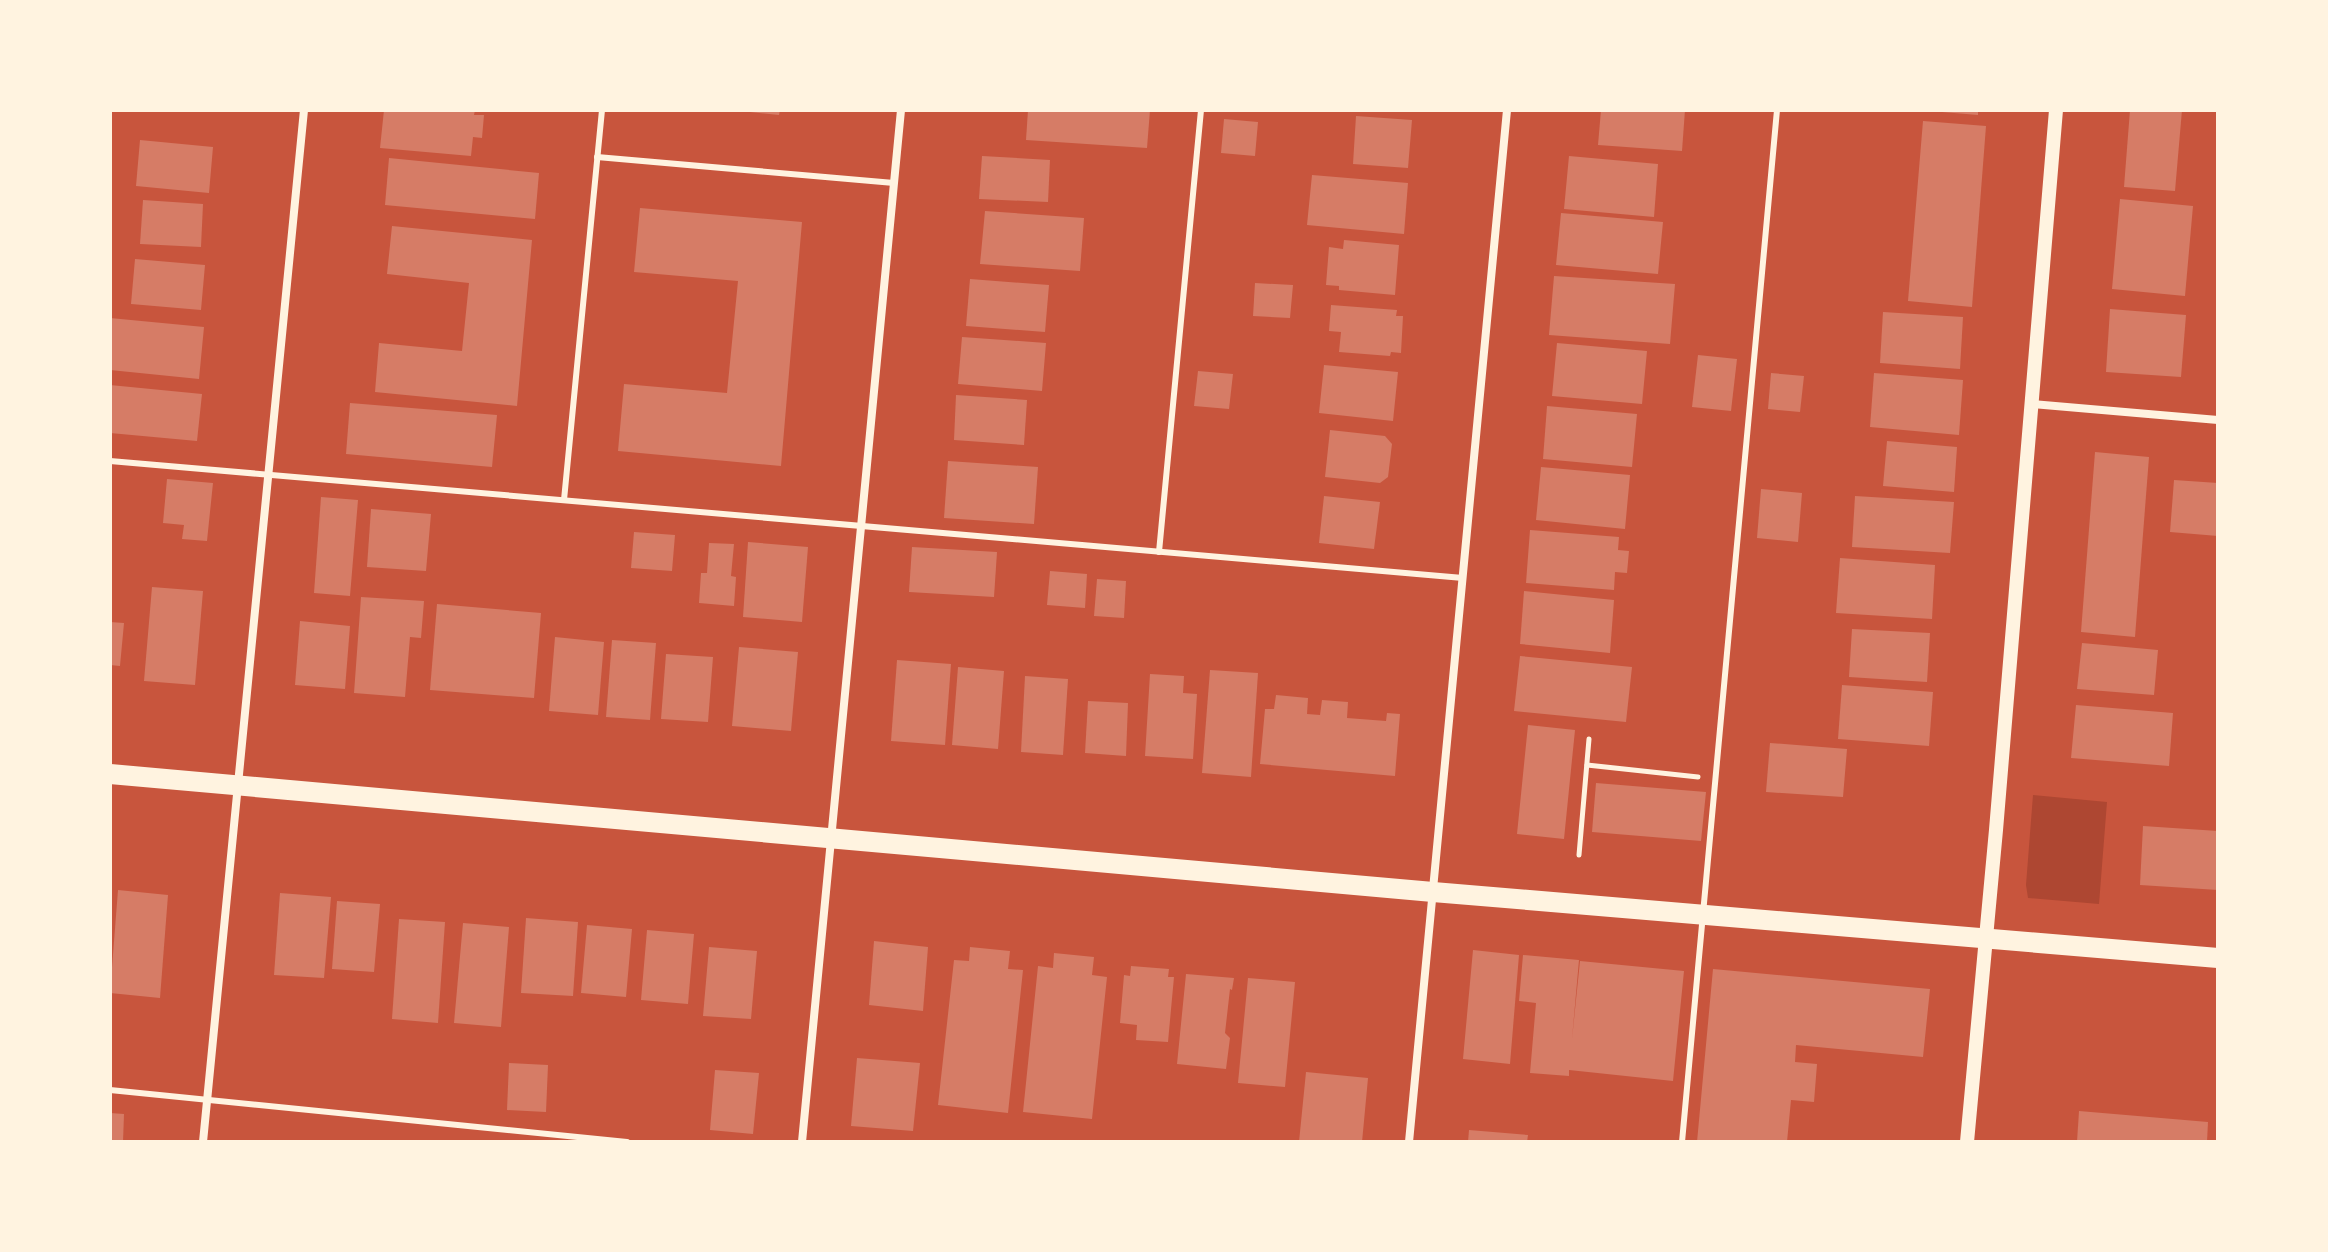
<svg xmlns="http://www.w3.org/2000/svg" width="2328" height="1252" font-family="'IBM Plex Serif',serif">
	<rect width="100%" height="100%" fill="#c8553d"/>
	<!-- green -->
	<polygon fill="#ae4732" points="2033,795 2107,802 2099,904 2028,898 2026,885"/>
	<!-- building -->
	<g fill="#d67c66">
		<polygon points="384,110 475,110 474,115 484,115 482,138 473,137 471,156 380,148"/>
		<polygon points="750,110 780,110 779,115 750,112"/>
		<polygon points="1028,110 1150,110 1147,148 1026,140"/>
		<polygon points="1601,110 1685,110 1682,151 1598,145"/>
		<polygon points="1942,110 1978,110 1978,115 1942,112"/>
		<polygon points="2130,110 2182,110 2175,191 2124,187"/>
		<polygon points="1356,116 1412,120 1408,168 1353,164"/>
		<polygon points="1224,119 1258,122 1255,156 1221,153"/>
		<polygon points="1923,121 1986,126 1972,307 1908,301"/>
		<polygon points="140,140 213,147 209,193 136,186"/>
		<polygon points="982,156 1050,160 1048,202 979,199"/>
		<polygon points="1569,156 1658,164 1654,217 1564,209"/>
		<polygon points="389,158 539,173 535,219 385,205"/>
		<polygon points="1312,175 1408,183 1404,234 1307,225"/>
		<polygon points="2120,199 2193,206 2185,296 2112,289"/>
		<polygon points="143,200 203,204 201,247 140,244"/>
		<polygon points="640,208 802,222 781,466 618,451 624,384 727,393 738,281 634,272"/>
		<polygon points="985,211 1084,218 1080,271 980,264"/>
		<polygon points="1561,213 1663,222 1658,274 1556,265"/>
		<polygon points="392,226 532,240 517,406 375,392 379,343 462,351 469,283 387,274"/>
		<polygon points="1344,240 1399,245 1395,295 1339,290 1339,286 1326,285 1329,247 1343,249"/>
		<polygon points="135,259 205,265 201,310 131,304"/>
		<polygon points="1554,276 1675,284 1670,344 1549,335"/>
		<polygon points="970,279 1049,285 1045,332 966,326"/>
		<polygon points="1255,283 1293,285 1290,318 1253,316"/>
		<polygon points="1331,305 1397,310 1396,316 1403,316 1401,353 1391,352 1390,356 1339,352 1341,332 1329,331"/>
		<polygon points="2110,309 2186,315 2181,377 2106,372"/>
		<polygon points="1883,312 1963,317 1960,369 1880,363"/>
		<polygon points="110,318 204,327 199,379 110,370"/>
		<polygon points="962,337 1046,343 1042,391 958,384"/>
		<polygon points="1557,343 1647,351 1642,404 1552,396"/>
		<polygon points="1698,355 1737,359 1731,411 1692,407"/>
		<polygon points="1324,365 1398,372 1393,421 1319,413"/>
		<polygon points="1198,371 1233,374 1229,409 1194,406"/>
		<polygon points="1771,373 1804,376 1800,412 1768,409"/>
		<polygon points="1874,373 1963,380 1959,435 1870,427"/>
		<polygon points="110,385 202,394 197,441 110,433"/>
		<polygon points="956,395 1027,400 1024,445 954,440"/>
		<polygon points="350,403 497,415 492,467 346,454"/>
		<polygon points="1547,406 1637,414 1632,467 1543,459"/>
		<polygon points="1330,430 1385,436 1392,444 1388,477 1380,483 1325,477"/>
		<polygon points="1887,441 1957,447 1954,492 1883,486"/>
		<polygon points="2095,452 2149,457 2135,637 2081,632"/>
		<polygon points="948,461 1038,467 1034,524 944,518"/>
		<polygon points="1541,467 1630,475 1625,529 1536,520"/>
		<polygon points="167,479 213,483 207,541 182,539 184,525 163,523"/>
		<polygon points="2174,480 2218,483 2218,536 2170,532"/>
		<polygon points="1761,489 1802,493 1798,542 1757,538"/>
		<polygon points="1324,496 1380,502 1374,549 1319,543"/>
		<polygon points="1855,496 1954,502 1950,553 1852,547"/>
		<polygon points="321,497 358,500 350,596 314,593"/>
		<polygon points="371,509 431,514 426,571 367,567"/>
		<polygon points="1530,530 1619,537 1618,550 1629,551 1627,573 1615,572 1614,590 1526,583"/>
		<polygon points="634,532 675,535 672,571 631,568"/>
		<polygon points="748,542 808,547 802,622 743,617"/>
		<polygon points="709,543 734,544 731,576 736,577 734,606 699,603 701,573 707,573"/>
		<polygon points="912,547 997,552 994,597 909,592"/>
		<polygon points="1840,558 1935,565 1932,619 1836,613"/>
		<polygon points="1050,571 1087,574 1085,608 1047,605"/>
		<polygon points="1097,579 1126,581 1124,618 1094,616"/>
		<polygon points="152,587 203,591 195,685 144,681"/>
		<polygon points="1524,591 1614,600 1610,653 1520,644"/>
		<polygon points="361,597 424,601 421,638 410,637 405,697 354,693"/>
		<polygon points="437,604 541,613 534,698 430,690"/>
		<polygon points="300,621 350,626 345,689 295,685"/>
		<polygon points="110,622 124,623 120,666 110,665"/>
		<polygon points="1852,629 1930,633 1927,682 1849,677"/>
		<polygon points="555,637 604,642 598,715 549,711"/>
		<polygon points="612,640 656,643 650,720 606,717"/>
		<polygon points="2082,643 2158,650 2154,695 2077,689"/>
		<polygon points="739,647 798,652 791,731 732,726"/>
		<polygon points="666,654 713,657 708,722 661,719"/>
		<polygon points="1520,656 1632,667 1626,722 1514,711"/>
		<polygon points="897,660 951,664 945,745 891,741"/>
		<polygon points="958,667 1004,671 998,749 952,745"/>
		<polygon points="1210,670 1258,673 1251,777 1202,773"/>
		<polygon points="1150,674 1184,676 1183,693 1197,694 1193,759 1145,756"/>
		<polygon points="1025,676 1068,679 1063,755 1021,752"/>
		<polygon points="1842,685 1933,692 1929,746 1838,739"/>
		<polygon points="1276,695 1308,698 1307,714 1320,715 1322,700 1348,702 1347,718 1386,721 1387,713 1400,714 1395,776 1260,764 1265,709 1274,709"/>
		<polygon points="1088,701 1128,703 1126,756 1085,753"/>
		<polygon points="2076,705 2173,713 2169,766 2071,758"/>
		<polygon points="1528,725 1575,730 1564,839 1517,834"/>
		<polygon points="1770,743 1847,749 1843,797 1766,792"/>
		<polygon points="1596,783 1706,792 1701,841 1592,832"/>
		<polygon points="2143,826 2218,831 2218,890 2140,885"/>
		<polygon points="118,890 168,895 160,998 110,993"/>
		<polygon points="280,893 331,897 324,978 274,975"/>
		<polygon points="337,901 380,904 374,972 332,969"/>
		<polygon points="526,918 578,922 573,996 521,993"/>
		<polygon points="399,919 445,922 438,1023 392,1019"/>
		<polygon points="463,923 509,927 501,1027 454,1023"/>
		<polygon points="587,925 632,929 626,997 581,993"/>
		<polygon points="647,930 694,934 688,1004 641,1000"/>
		<polygon points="874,941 928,947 923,1011 869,1005"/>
		<polygon points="709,947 757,951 751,1019 703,1016"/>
		<polygon points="970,947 1010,951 1008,969 1023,970 1008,1113 938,1105 954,960 969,961"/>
		<polygon points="1473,950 1519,955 1510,1064 1463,1059"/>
		<polygon points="1054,953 1094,957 1092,975 1107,977 1092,1119 1023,1112 1038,966 1053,968"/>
		<polygon points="1523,955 1579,960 1572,1039 1580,961 1684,971 1673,1081 1569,1070 1569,1076 1530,1073 1536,1003 1519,1001"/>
		<polygon points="1131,966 1169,969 1168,977 1174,977 1168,1042 1136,1040 1137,1025 1120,1023 1124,975 1130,976"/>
		<polygon points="1713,969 1930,989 1923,1057 1796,1045 1795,1062 1817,1064 1814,1102 1791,1100 1787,1142 1697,1142"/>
		<polygon points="1186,974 1234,978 1232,990 1230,989 1225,1033 1230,1038 1226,1069 1177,1064"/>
		<polygon points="1248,978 1295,982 1285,1087 1238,1083"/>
		<polygon points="857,1058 920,1063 913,1131 851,1126"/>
		<polygon points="509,1063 548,1065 546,1112 507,1110"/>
		<polygon points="715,1070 759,1073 753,1134 710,1130"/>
		<polygon points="1306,1072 1368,1078 1362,1142 1299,1142"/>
		<polygon points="2079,1111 2208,1122 2207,1142 2077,1142"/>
		<polygon points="110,1113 124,1114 123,1142 110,1142"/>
		<polygon points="1469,1130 1528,1135 1527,1142 1468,1142"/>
	</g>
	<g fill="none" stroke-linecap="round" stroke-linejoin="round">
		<!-- path -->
		<g stroke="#fff3e0" stroke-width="5">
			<polyline points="1587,765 1698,777"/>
			<polyline points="1579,855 1589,739"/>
		</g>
		<!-- service -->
		<g stroke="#fff3e0" stroke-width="6">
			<polyline points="597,157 894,183"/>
			<polyline points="110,461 1463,578"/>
			<polyline points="564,500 602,110"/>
			<polyline points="1159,552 1201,110"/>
			<polyline points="110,1090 627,1142"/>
			<polyline points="1682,1142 1777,110"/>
		</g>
		<!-- minor -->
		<g stroke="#fff3e0" stroke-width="8">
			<polyline points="2032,404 2218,420"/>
			<polyline points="203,1142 304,110"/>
			<polyline points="802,1142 901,110"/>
			<polyline points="1409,1142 1507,110"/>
		</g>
		<!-- tertiary -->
		<polyline stroke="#fff3e0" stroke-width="14" points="1967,1142 1996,830 2056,110"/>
		<!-- primary -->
		<polyline stroke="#fff3e0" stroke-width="20" points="110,774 1433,892 2218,958"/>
	</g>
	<!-- border -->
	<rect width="2328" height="1252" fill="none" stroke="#fff3e0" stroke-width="224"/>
</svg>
